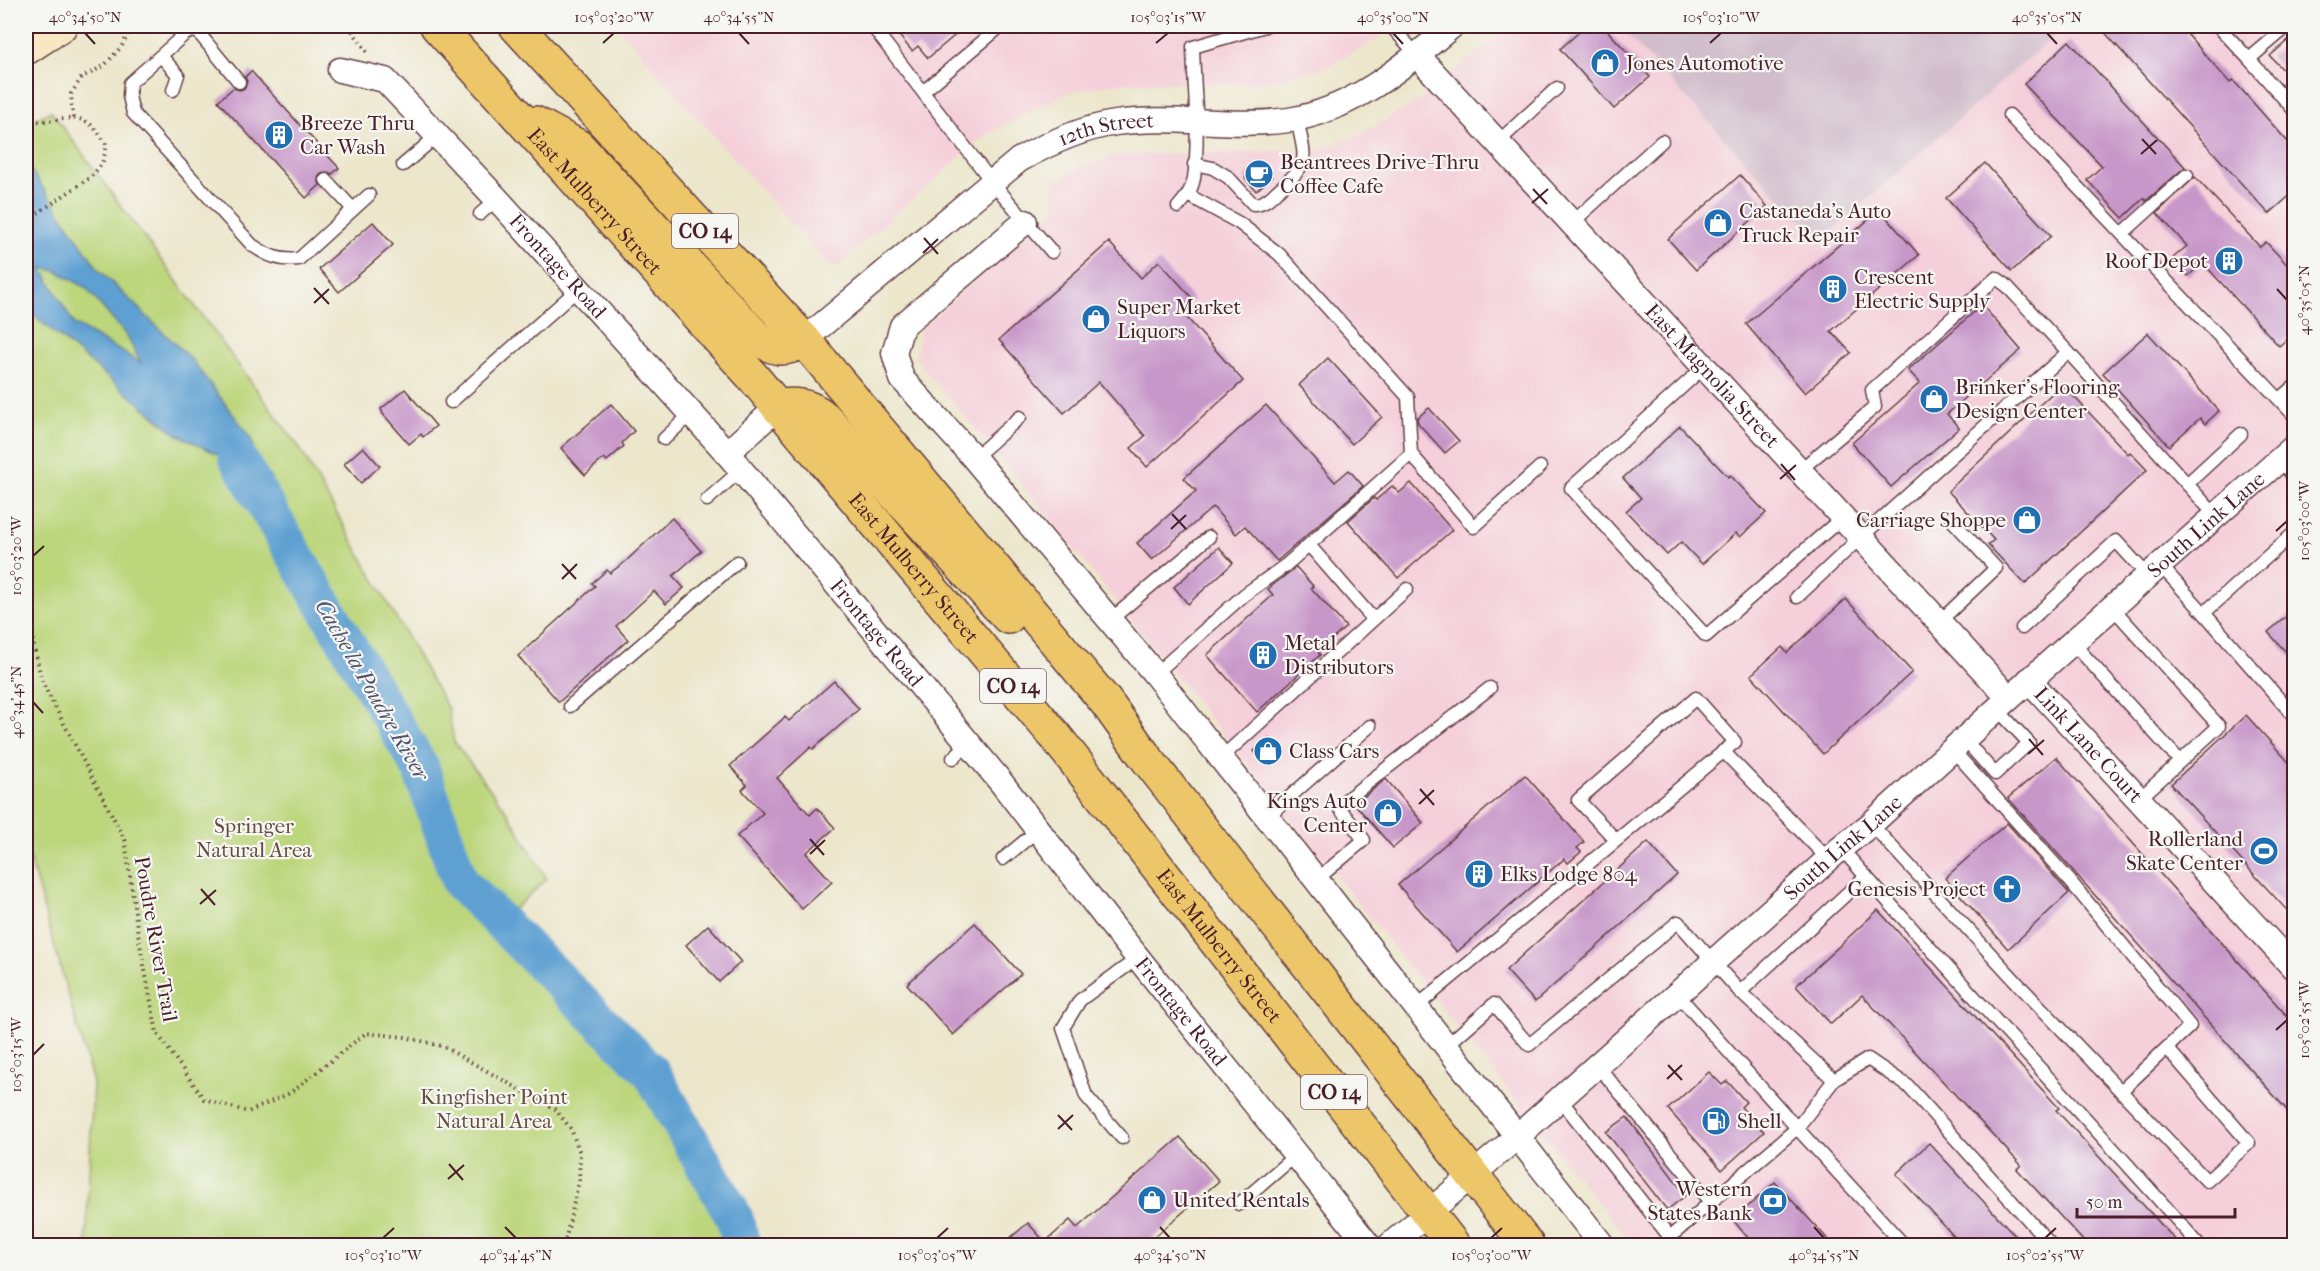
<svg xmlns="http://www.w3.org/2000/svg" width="2320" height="1271" font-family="'IM FELL French Canon',serif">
	<rect width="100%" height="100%" fill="#f6f6f2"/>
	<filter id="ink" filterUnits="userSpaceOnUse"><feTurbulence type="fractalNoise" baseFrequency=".0167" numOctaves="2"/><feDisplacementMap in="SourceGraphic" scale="12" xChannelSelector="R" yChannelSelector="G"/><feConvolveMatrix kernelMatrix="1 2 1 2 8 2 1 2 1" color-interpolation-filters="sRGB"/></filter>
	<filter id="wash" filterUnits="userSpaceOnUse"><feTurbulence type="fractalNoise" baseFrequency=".008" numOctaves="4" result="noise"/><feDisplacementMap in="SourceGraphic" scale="24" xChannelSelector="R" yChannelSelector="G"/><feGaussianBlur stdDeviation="1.35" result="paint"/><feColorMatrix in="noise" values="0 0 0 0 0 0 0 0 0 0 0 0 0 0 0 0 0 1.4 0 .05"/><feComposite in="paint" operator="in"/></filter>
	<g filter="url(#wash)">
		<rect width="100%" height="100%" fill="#ece6cb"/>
		<!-- built -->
		<g fill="#f5cfd9">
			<polygon points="617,26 1392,26 1377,39 1329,66 1264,83 1119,83 1069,92 984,136 836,267 827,264"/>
			<polygon points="1509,26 1619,26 1820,241 2065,26 2294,26 2294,1245 1632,1245 1031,495 916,359 921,328 1055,209 1054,181 1087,164 1119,155 1319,150 1361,134 1420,100"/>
		</g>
		<!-- industrial -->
		<polygon fill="#d1bdcb" points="1619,26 2065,26 1820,241"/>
		<!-- green -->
		<polygon fill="#bcd67b" stroke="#837a53" stroke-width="1.5" points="51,111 299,447 448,709 454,742 508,813 547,879 500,922 651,1072 734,1217 742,1245 86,1245 93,1082 26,846 26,124"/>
		<!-- water -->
		<path fill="#5ea0d2" stroke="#54607e" stroke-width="1.5" fill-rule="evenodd" d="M26 163 99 270 192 360 251 438 268 507 225 458 175 433 26 309ZM42 268 57 271 85 287 126 335 141 363 74 324Z"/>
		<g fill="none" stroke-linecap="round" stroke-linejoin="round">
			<!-- river -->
			<polyline stroke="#5ea0d2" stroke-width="38" points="237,457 421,769 460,882 651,1072 734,1217 742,1246"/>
		</g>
		<g id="blocks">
			<!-- building -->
			<g fill="#c897c9">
				<polygon points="891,26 966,26 928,58 918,46 912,51"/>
				<polygon points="1586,26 1603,26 1650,77 1614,109 1560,49"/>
				<polygon points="2099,26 2180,26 2230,83 2233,80 2295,150 2295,191 2269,214"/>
				<polygon points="2295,34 2295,82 2270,56"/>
				<polygon points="2069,41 2185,167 2146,201 2144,198 2123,218 2087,180 2102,166 2024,84"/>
				<polygon points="251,71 339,168 332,174 328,172 321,174 318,178 320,185 306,198 218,101 233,88 240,90 245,88 247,81 245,77"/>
				<polygon points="1985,163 2051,236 2012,271 1946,198"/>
				<polygon points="1260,164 1272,177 1256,191 1245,178"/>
				<polygon points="1740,175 1767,206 1696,270 1668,239"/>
				<polygon points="2195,177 2260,247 2266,242 2295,273 2295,332 2279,346 2203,263 2188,276 2173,258 2187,246 2157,213"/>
				<polygon points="1880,210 1919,255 1831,331 1851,353 1805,393 1746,324"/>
				<polygon points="373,222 393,245 339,292 319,269"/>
				<polygon points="1109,242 1141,278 1159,261 1193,299 1180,310 1243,381 1147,467 1131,448 1145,436 1099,382 1064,413 999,340"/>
				<polygon points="1982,305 2021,350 1947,414 1959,428 1891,487 1852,443 1920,383 1908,370"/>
				<polygon points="2148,333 2219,411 2205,424 2200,418 2169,446 2103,373"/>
				<polygon points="1328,358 1382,417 1352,444 1299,385"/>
				<polygon points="2062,384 2128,454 2130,452 2147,470 2025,584 1988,545 1994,540 1948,491"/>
				<polygon points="405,389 436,426 423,437 421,434 409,444 383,414 381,409"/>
				<polygon points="611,404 634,431 622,443 624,446 607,461 604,458 585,475 561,448"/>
				<polygon points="1266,405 1335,482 1349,470 1363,486 1277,561 1245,526 1236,534 1213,507 1152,560 1137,543 1196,491 1184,478"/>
				<polygon points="1429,408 1459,441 1445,453 1418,423 1417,418"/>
				<polygon points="1680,426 1728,477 1730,475 1766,513 1740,537 1736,533 1702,564 1681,542 1667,555 1626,511 1641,498 1623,478"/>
				<polygon points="363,447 380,466 361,483 344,464"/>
				<polygon points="1411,483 1452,530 1398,578 1348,521 1374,498 1376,500 1392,486 1399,493"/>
				<polygon points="672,518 701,551 673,576 684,588 666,604 654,591 616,626 628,640 559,702 518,656 595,586 592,583 607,570 610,573 626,561"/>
				<polygon points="1219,547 1233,563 1188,604 1174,587"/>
				<polygon points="1296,567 1313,586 1311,588 1346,627 1318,652 1320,655 1257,712 1207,655 1273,595 1268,589"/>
				<polygon points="1846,599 1912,672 1823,754 1751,675 1782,647 1787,653"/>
				<polygon points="2295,609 2295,662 2268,632"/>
				<polygon points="834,681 859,709 813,749 811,747 777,778 810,815 817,808 835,828 806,853 832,882 802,909 737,836 763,813 742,790 747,785 730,766 785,717 789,721"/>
				<polygon points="2246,715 2295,769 2295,919 2171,784"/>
				<polygon points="1269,738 1281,751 1266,764 1254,751"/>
				<polygon points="2056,757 2295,1025 2295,1119 2008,798"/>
				<polygon points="1525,775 1584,842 1577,848 1581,852 1568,863 1564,859 1457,952 1398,885"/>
				<polygon points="1386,779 1423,823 1393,848 1355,804"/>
				<polygon points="2007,823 2069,893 2008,949 1945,878"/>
				<polygon points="1648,842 1677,875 1535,1002 1506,970"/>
				<polygon points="1878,910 2059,1108 2056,1110 2180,1245 2087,1245 2017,1169 2021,1165 1862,995 1831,1024 1796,986"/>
				<polygon points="975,923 1021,974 953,1035 907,984"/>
				<polygon points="708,925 741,962 719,982 686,945"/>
				<polygon points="1709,1072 1722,1085 1727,1081 1746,1102 1741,1107 1764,1132 1722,1170 1668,1109"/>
				<polygon points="1627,1117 1686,1195 1667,1210 1606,1132"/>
				<polygon points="1180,1137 1219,1181 1145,1245 1002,1245 1028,1223 1045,1242 1070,1220 1077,1228"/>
				<polygon points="1929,1143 2024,1245 1962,1245 1896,1174"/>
				<polygon points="1775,1182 1833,1245 1754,1245 1733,1220"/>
			</g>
		</g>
	</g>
	<g filter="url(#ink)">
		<use href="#blocks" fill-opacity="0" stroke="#623d43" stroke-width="1.5"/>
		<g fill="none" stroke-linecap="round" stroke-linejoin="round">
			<!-- lane casing -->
			<g stroke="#623d43" stroke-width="15">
				<g id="lane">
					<polyline points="872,26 992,182 1052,252"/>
					<polyline points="1391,26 1417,55"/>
					<polyline points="2218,26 2249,59"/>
					<polyline points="2288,26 2249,59 2294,110"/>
					<polyline points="161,56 178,75 173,90"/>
					<path d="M239 82 198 32 193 31 185 34 130 83 129 96 133 113 252 245C268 256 279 261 299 259L369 195"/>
					<polyline points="924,91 1001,26"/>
					<polyline points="2009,115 2294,415"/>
					<polyline points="1498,142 1557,88"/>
					<path d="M1194 164 1213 168 1228 177 1253 204C1264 204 1270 198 1277 191 1312 161 1305 161 1297 118"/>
					<polyline points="403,165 438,135"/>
					<polyline points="326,180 353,209"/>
					<polyline points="1188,195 1239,223 1279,254 1408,397 1411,454"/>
					<path d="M1178 207C1186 198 1192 190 1194 178 1200 137 1194 89 1193 47L1265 26"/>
					<polyline points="480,214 497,199"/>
					<polyline points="1572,223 1662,141"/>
					<polyline points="2122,234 2187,175"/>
					<polyline points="1704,367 1571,488 1706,636 1843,517"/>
					<polyline points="2280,399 2294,387"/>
					<polyline points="451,402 578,289"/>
					<polyline points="664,439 692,413"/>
					<polyline points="974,458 1020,417"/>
					<polyline points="2280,460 2294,477"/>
					<polyline points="1800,470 1875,407 1872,390 1996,278 2006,285 2068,352"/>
					<polyline points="2187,484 2241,434"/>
					<polyline points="707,500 741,470"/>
					<polyline points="1309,545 1373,619"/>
					<polyline points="2160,565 2204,613 2294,533"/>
					<polyline points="1797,597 1861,537 2068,352 2216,516"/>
					<polyline points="2112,607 2219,726 2139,799"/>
					<polyline points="2204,613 2294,716"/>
					<polyline points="1109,621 1209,537"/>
					<polyline points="1939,622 1996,568 1951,519"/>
					<polyline points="2022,628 2116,541 2148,576"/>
					<polyline points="2072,642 2180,761"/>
					<polyline points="1155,674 1244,595 1286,565 1411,454 1474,527 1540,467"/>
					<polyline points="570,706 737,562"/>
					<polyline points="1964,739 1995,774 2029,743 1997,709"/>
					<polyline points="1952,749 2070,881 2190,1026 2121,1091"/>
					<polyline points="1723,751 1828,859"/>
					<polyline points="953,758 969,743"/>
					<polyline points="1221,758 1407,589"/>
					<polyline points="1267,817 1370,726"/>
					<polyline points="1871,824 2022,988 2207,1181 2249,1143 2167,1048"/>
					<path d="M1841 848C1958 983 2082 1111 2200 1246"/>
					<polyline points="1003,859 1038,830"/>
					<polyline points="1316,880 1364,840 1338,806 1490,688"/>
					<polyline points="1677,994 1797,1128 1834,1080 1868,1059 1908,1086 2052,1246"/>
					<polyline points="1417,1006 1735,742 1696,698 1578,800 1616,840"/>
					<polyline points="1447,1045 1494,1004 1529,1045 1678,922 1740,992"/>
					<polyline points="1597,1065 1710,1202"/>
					<polyline points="1834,1080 1740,992 1866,876"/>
					<polyline points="1560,1099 1677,1246"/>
					<polyline points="1122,1138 1086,1096 1063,1028 1080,1000 1138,958"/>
					<polyline points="1239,1204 1296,1155"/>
					<polyline points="1670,1237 1797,1128 1905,1246"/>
				</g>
			</g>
			<!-- street casing -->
			<g stroke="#623d43" stroke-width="27">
				<g id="street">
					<path id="s1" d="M1417 55 2009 698"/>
					<path id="s2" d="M340 70 385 80 497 199 727 453 1000 781 1106 918 1369 1246"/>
					<polyline points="1025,222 902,326 894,353 902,379 974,458 1155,674 1603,1246"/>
					<path id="s3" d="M804 340 1019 160C1049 143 1081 128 1116 123 1173 115 1232 128 1289 120 1353 110 1404 66 1452 26"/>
					<polyline points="727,453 778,407"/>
					<path id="s4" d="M2029 680 2294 968"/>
					<path id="s5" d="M1389 1246 1518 1136 1841 848 1871 824 1997 709 2294 447"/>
				</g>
			</g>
			<!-- secondary casing -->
			<g stroke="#623d43" stroke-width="36">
				<polyline id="secondary" points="26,48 60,26"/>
			</g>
			<!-- highway casing -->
			<g stroke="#623d43" stroke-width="36">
				<g id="highway">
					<path id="s6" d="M437 26 753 377 1056 737 1454 1246"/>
					<polyline points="516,26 804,340 1106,702 1144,755 1528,1246"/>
					<path d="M535 123 578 146 757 338C775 350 785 352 804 340"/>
					<path d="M778 407C796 403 811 406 825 418L1008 617"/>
				</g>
			</g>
			<!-- path -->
			<g stroke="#623d43" stroke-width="4" stroke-dasharray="1.5 4.5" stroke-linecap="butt">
				<polyline points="349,26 367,52"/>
				<polyline points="73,118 71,94 82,77 104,66 122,46 131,28 138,26"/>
				<path d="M26 120C67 127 81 100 107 146L102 164 91 177 26 221"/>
				<polyline points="26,610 42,682 125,840 138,934 157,1033 204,1099 248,1112 290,1093 366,1033 405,1037 442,1046 555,1109 571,1129 580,1153 579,1181 564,1246"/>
			</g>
			<!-- lane -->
			<use href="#lane" stroke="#fff" stroke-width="12"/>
			<!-- street -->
			<use href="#street" stroke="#fff" stroke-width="24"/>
			<!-- secondary -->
			<use href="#secondary" stroke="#f7e8c3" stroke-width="33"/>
			<!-- highway -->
			<use href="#highway" stroke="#ecc669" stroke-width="33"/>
		</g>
	</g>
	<!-- ticks -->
	<path fill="none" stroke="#4a1f2b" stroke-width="2" d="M85 33 95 44M739 33 749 44M1393 33 1403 44M2047 33 2057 44M603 43 614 33M1156 43 1168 33M1710 43 1721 33M2142 139 2156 154M2141 154 2157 140M1533 189 1547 204M1532 203 1548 189M924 238 938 254M923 253 938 239M314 288 329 304M2277 289 2287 300M314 303 329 289M1781 464 1795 480M1780 479 1796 465M1172 514 1186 529M1171 529 1186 515M2276 531 2287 521M33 556 44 546M562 564 576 579M562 579 577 564M33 702 43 713M2029 739 2043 755M2028 754 2044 740M1420 789 1434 805M1419 804 1434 790M810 839 824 855M810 854 825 840M201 889 215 905M200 904 216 890M2276 1030 2287 1020M33 1055 44 1044M1668 1065 1682 1080M1667 1079 1682 1065M1058 1115 1072 1130M1058 1129 1073 1115M449 1164 463 1180M448 1179 464 1165M505 1227 516 1238M1160 1227 1170 1238M1814 1227 1824 1238M383 1238 394 1228M937 1238 948 1228M1491 1238 1502 1228M2045 1238 2056 1228"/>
	<!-- icons -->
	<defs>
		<g id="shop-disc" transform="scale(1.5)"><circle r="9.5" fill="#1f6fb2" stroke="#f6f6f2"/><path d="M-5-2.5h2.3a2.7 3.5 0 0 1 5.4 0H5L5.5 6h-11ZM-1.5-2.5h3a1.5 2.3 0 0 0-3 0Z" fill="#fff"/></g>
		<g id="building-disc" transform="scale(1.5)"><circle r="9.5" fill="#1f6fb2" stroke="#f6f6f2"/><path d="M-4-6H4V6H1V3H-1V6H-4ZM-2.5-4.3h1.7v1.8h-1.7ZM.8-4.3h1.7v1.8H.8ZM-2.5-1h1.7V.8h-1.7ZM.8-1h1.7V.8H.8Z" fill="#fff"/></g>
		<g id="cafe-disc" transform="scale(1.5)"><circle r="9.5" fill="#1f6fb2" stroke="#f6f6f2"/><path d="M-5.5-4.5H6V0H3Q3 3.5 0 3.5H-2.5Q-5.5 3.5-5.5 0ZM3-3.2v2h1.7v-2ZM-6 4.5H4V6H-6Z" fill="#fff"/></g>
		<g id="stadium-disc" transform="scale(1.5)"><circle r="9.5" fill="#1f6fb2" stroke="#f6f6f2"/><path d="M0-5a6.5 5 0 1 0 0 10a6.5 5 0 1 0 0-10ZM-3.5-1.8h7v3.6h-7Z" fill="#fff"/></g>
		<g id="church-disc" transform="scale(1.5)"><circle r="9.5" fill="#1f6fb2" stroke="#f6f6f2"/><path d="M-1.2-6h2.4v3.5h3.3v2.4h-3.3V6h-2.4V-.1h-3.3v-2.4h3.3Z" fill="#fff"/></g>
		<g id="fuel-disc" transform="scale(1.5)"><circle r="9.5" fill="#1f6fb2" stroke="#f6f6f2"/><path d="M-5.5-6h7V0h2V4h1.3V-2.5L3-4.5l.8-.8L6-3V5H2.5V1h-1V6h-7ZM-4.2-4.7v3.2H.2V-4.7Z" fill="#fff"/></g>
		<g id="bank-disc" transform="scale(1.5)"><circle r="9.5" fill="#1f6fb2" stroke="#f6f6f2"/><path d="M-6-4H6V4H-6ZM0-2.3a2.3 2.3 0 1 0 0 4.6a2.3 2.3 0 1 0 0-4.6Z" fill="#fff"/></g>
	</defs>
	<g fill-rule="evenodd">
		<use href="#shop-disc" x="1605" y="63"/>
		<use href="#building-disc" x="279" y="135"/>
		<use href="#cafe-disc" x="1259" y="174"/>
		<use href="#shop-disc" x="1718" y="223"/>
		<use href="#building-disc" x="2229" y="261"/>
		<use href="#building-disc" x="1833" y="289"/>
		<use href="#shop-disc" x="1096" y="319"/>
		<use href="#shop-disc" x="1934" y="399"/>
		<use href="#shop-disc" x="2027" y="520"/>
		<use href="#building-disc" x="1263" y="655"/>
		<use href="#shop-disc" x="1268" y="751"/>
		<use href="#shop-disc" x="1388" y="813"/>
		<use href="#stadium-disc" x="2264" y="851"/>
		<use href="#building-disc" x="1479" y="874"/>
		<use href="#church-disc" x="2007" y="889"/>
		<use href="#fuel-disc" x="1716" y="1121"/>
		<use href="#shop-disc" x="1152" y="1200"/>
		<use href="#bank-disc" x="1773" y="1201"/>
	</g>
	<g text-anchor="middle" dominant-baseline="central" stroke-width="4.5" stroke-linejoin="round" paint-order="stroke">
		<!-- shield labels -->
		<g fill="#f6f6f2" stroke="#7e6067" stroke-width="1.5">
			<rect x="672" y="214" width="66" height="34" rx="4.5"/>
			<rect x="980" y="669" width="66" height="34" rx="4.5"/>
			<rect x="1301" y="1075" width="66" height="34" rx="4.5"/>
		</g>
		<g font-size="20" font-weight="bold" fill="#4a1f2b">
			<text x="705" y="231">CO 14</text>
			<text x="1013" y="686">CO 14</text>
			<text x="1334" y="1092">CO 14</text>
		</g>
		<!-- poi labels -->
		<g font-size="21" fill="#4a1f2b" stroke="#f6f6f2" text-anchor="start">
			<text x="1626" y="63">Jones Automotive</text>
			<text x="300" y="123">Breeze Thru<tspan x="300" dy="24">Car Wash</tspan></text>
			<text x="1280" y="162">Beantrees Drive-Thru<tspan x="1280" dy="24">Coffee Cafe</tspan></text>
			<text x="1739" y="211">Castaneda's Auto<tspan x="1739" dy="24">Truck Repair</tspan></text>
			<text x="2208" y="261" text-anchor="end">Roof Depot</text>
			<text x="1854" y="277">Crescent<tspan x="1854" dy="24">Electric Supply</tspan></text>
			<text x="1117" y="307">Super Market<tspan x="1117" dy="24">Liquors</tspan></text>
			<text x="1955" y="387">Brinker’s Flooring<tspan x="1955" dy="24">Design Center</tspan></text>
			<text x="2006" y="520" text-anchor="end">Carriage Shoppe</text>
			<text x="1284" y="643">Metal<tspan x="1284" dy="24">Distributors</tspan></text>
			<text x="1289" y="751">Class Cars</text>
			<text x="1367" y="801" text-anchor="end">Kings Auto<tspan x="1367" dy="24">Center</tspan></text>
			<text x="2243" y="839" text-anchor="end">Rollerland<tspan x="2243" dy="24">Skate Center</tspan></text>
			<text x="1500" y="874">Elks Lodge 804</text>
			<text x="1986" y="889" text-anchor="end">Genesis Project</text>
			<text x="1737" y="1121">Shell</text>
			<text x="1752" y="1189" text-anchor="end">Western<tspan x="1752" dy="24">States Bank</tspan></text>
			<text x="1173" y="1200">United Rentals</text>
		</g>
		<!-- street labels -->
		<g font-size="21" fill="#4a1f2b" stroke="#f6f6f2">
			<text stroke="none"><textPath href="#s3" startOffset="374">12th Street</textPath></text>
			<text stroke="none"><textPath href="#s6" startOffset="236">East Mulberry Street</textPath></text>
			<text stroke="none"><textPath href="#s2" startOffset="300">Frontage Road</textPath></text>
			<text stroke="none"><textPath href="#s1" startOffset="436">East Magnolia Street</textPath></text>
			<text stroke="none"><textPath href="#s5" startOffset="1090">South Link Lane</textPath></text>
			<text stroke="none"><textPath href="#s6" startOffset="722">East Mulberry Street</textPath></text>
			<text stroke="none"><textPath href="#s2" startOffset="786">Frontage Road</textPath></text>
			<text stroke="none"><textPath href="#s4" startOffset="88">Link Lane Court</textPath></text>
			<text stroke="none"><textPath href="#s5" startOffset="604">South Link Lane</textPath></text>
			<text transform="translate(156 939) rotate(80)">Poudre River Trail</text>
			<text stroke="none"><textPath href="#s6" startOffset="1208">East Mulberry Street</textPath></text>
			<text stroke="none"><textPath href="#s2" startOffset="1272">Frontage Road</textPath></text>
		</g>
		<!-- park labels -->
		<g font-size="21" fill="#664d3f" stroke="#f6f6f2">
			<text x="254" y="826">Springer<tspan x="254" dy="24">Natural Area</tspan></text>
			<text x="494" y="1097">Kingfisher Point<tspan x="494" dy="24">Natural Area</tspan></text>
		</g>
		<!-- water labels -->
		<g font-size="22" font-style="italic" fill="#52536e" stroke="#f6f6f2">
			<text transform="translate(372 690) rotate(60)">Cache la Poudre River</text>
		</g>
	</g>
	<!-- margin -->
	<rect width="2320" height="1271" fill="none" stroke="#f6f6f2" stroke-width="66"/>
	<!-- scale -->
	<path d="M2077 1208v9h158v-9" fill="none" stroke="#4a1f2b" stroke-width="3"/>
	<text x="2086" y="1208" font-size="18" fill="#4a1f2b" stroke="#f6f6f2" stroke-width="4.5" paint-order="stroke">50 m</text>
	<rect x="33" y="33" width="2254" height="1205" fill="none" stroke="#4a1f2b" stroke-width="2"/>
	<g font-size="15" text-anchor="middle" fill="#4a1f2b">
		<text x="85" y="22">40°34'50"N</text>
		<text x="614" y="22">105°03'20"W</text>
		<text x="739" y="22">40°34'55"N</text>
		<text x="1168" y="22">105°03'15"W</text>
		<text x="1393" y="22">40°35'00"N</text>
		<text x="1721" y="22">105°03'10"W</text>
		<text x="2047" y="22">40°35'05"N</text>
		<text transform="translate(2304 300) rotate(-90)" y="5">40°35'05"N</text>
		<text transform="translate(2304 521) rotate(-90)" y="5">105°03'00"W</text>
		<text transform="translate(16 556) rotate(-90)" y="5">105°03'20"W</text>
		<text transform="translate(16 702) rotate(-90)" y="5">40°34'45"N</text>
		<text transform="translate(2304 1020) rotate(-90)" y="5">105°02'55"W</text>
		<text transform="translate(16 1055) rotate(-90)" y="5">105°03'15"W</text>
		<text x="383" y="1260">105°03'10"W</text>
		<text x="516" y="1260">40°34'45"N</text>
		<text x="937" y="1260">105°03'05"W</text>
		<text x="1170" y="1260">40°34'50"N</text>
		<text x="1491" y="1260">105°03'00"W</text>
		<text x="1824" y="1260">40°34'55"N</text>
		<text x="2045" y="1260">105°02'55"W</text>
	</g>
</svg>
